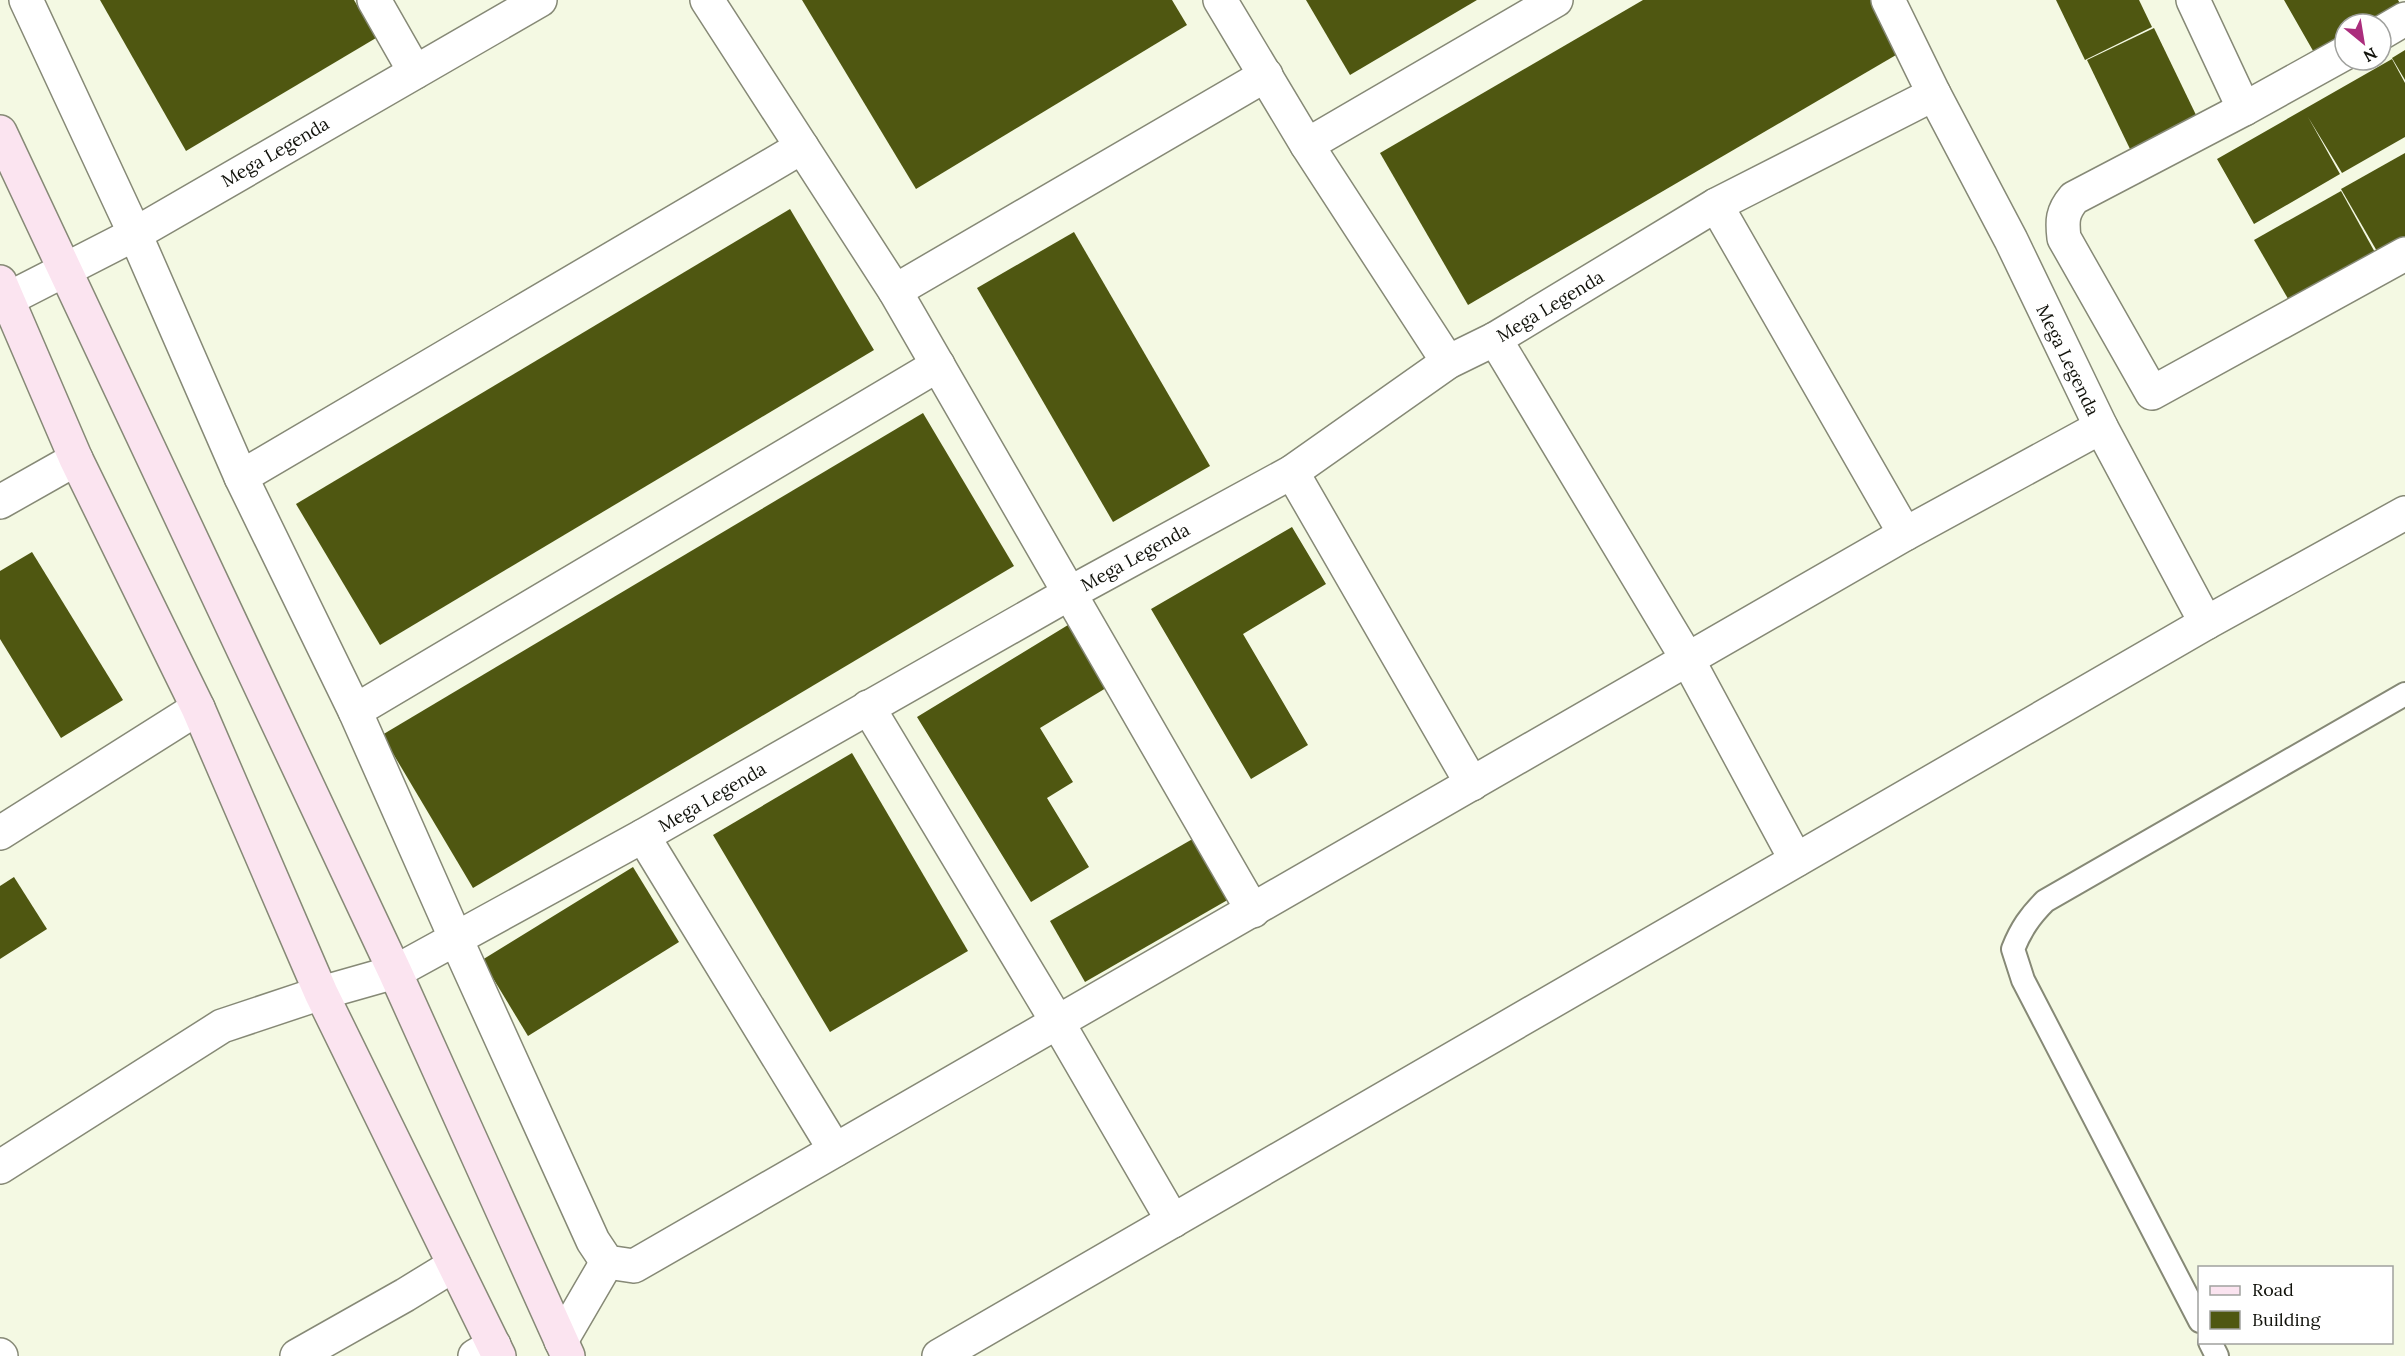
<svg xmlns="http://www.w3.org/2000/svg" width="2405" height="1356" font-family="Lora,serif">
	<rect width="100%" height="100%" fill="#f4f9e3"/>
	<!-- building -->
	<g fill="#4f5711">
		<polygon points="100,0 354,0 376,38 186,151"/>
		<polygon points="802,0 1172,0 1187,25 916,189"/>
		<polygon points="1306,0 1477,0 1350,75"/>
		<polygon points="1643,0 1880,0 1908,48 1468,305 1380,153"/>
		<polygon points="2056,0 2139,0 2152,27 2085,60"/>
		<polygon points="2284,0 2398,0 2402,7 2373,24 2345,24 2345,40 2316,56"/>
		<polygon points="2154,28 2197,117 2130,149 2087,60"/>
		<polygon points="2405,50 2405,80 2392,58"/>
		<polygon points="2392,59 2405,83 2405,137 2342,173 2308,117 2340,174 2254,224 2217,159"/>
		<polygon points="2405,153 2405,238 2378,253 2341,189"/>
		<polygon points="2341,191 2377,256 2291,304 2254,240"/>
		<polygon points="790,209 874,350 380,645 296,504"/>
		<polygon points="1074,232 1210,466 1113,522 977,288"/>
		<polygon points="923,413 1014,566 473,888 382,735"/>
		<polygon points="1292,527 1326,584 1243,634 1308,745 1251,779 1151,609"/>
		<polygon points="32,552 123,700 61,738 0,639 0,571"/>
		<polygon points="1068,625 1106,688 1040,728 1073,782 1047,798 1089,867 1031,902 917,717"/>
		<polygon points="852,753 968,951 830,1032 713,835"/>
		<polygon points="1196,837 1231,898 1085,982 1050,921"/>
		<polygon points="633,867 679,942 528,1036 482,960"/>
		<polygon points="14,877 47,929 0,959 0,886"/>
	</g>
	<g fill="none" stroke-linecap="round" stroke-linejoin="round">
		<!-- lane casing -->
		<g stroke="#868976" stroke-width="26">
			<g id="lane">
				<path d="M2200 1321 2023 980 2013 949C2021 929 2030 916 2045 901L2405 694"/>
				<polyline points="2210,1342 2217,1356"/>
			</g>
		</g>
		<!-- street casing -->
		<g stroke="#868976" stroke-width="36">
			<g id="street">
				<polyline points="26,0 135,234 241,477 355,711 456,939 593,1241 607,1262 634,1266 1905,534 2101,427"/>
				<polyline points="374,0 415,72"/>
				<polyline points="707,0 895,291 1253,911"/>
				<polyline points="1220,0 1307,145 1448,362"/>
				<polyline points="1888,0 1934,94 2011,240 2101,427 2206,623"/>
				<polyline points="2193,0 2244,109"/>
				<polyline points="2381,33 2405,19"/>
				<path d="M2345 53 2244 109 2074 198C2062 212 2062 221 2064 238L2152 393 2405 254"/>
				<polyline points="1307,145 1556,0"/>
				<polyline points="1716,205 1905,534"/>
				<polyline points="895,291 1266,75"/>
				<polyline points="8,299 135,234 540,0"/>
				<polyline points="1495,339 1688,660 1796,860"/>
				<polyline points="1292,472 1472,784"/>
				<polyline points="241,477 802,147"/>
				<polyline points="0,502 76,459"/>
				<polyline points="868,707 1058,1023 1173,1221"/>
				<polyline points="355,711 938,365"/>
				<polyline points="0,833 198,708"/>
				<polyline points="643,836 835,1150"/>
				<polyline points="0,1167 222,1026 321,993 395,972 643,836 1070,593 1292,472 1448,362 1495,339 1716,205 1934,94"/>
				<polyline points="561,1341 607,1262"/>
				<polyline points="0,1355 1,1356"/>
				<polyline points="297,1356 405,1295 454,1265"/>
				<polyline points="475,1356 494,1345"/>
				<polyline points="939,1356 2206,623 2405,513"/>
			</g>
		</g>
		<!-- secondary casing -->
		<g stroke="#868976" stroke-width="36">
			<g id="secondary">
				<polyline points="0,132 395,972 568,1356"/>
				<polyline points="0,282 76,459 198,708 321,993 499,1356"/>
			</g>
		</g>
		<!-- lane -->
		<use href="#lane" stroke="#fff" stroke-width="22"/>
		<!-- street -->
		<use href="#street" stroke="#fff" stroke-width="33"/>
		<!-- secondary -->
		<use href="#secondary" stroke="#fbe4f0" stroke-width="33"/>
	</g>
	<g text-anchor="middle" dominant-baseline="central" stroke-width="6" stroke-linejoin="round" paint-order="stroke">
		<!-- street labels -->
		<g font-size="18" fill="#12130c" stroke="#fff">
			<text transform="translate(275 152) rotate(-30)">Mega Legenda</text>
			<text transform="translate(1550 306) rotate(-31)">Mega Legenda</text>
			<text transform="translate(2068 360) rotate(64)">Mega Legenda</text>
			<text transform="translate(1135 557) rotate(-29)">Mega Legenda</text>
			<text transform="translate(712 797) rotate(-30)">Mega Legenda</text>
		</g>
	</g>
	<!-- legend -->
	<rect x="2198" y="1266" width="195" height="78" fill="#ffffff" stroke="#a0a19e" stroke-width="1.5"/>
	<rect x="2210" y="1286" width="30" height="9" fill="#fbe4f0" stroke="#a0a19e" stroke-width="1.5"/>
	<text x="2252" y="1296" font-size="18" fill="#12130c">Road</text>
	<rect x="2210" y="1311" width="30" height="18" fill="#4f5711" stroke="#a0a19e" stroke-width="1.5"/>
	<text x="2252" y="1326" font-size="18" fill="#12130c">Building</text>
	<!-- north arrow -->
	<g transform="translate(2363 42) rotate(150)"><circle r="28" fill="#ffffff" stroke="#a0a19e" stroke-width="1.5"/>
	<path d="M0-4.5L10 22L0 15L-10 22Z" fill="#ab2d7d"/>
	<text y="-9" font-size="16" font-weight="bold" text-anchor="middle" fill="#12130c">N</text>
	</g>
</svg>
